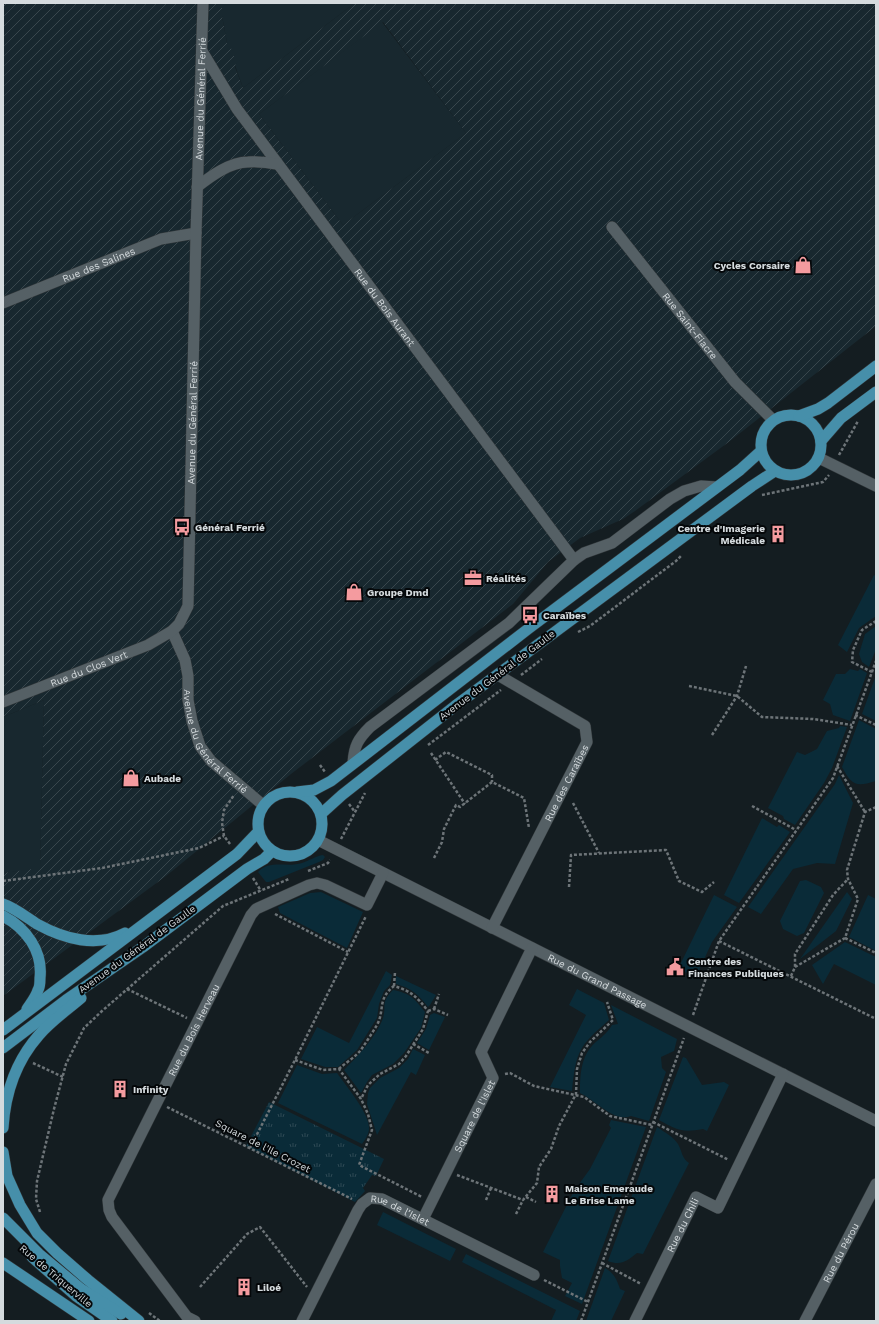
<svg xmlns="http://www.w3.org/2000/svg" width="879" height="1324" font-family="'Work Sans',sans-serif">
	<defs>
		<pattern id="industrial-furrows" width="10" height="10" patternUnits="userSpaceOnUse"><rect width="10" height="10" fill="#18282f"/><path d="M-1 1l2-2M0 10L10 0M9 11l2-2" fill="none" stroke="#39474d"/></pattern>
		<pattern id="park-tufts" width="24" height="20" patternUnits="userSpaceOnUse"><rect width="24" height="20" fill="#0a2b38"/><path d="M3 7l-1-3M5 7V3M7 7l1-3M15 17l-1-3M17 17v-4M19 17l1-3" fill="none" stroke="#2d4954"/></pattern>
	</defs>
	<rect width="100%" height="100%" fill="#141d21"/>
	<!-- built -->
	<g fill="#18282f">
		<polygon points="222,3 355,3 243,88 227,43 222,16"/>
		<polygon points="382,22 466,133 343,225 259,114"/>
		<polygon points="44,700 40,869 3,873 3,717"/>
	</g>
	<!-- industrial -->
	<path fill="url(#industrial-furrows)" fill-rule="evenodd" d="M3 3H222V16L227 43 231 48 236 61 235 67 243 88 355 3H876V326L730 441 635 511 623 519 580 538 548 562 513 604 291 774 166 876 3 996V873L40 868 44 700 3 717ZM383 22 466 133 343 225 259 114Z"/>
	<!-- grass -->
	<g fill="#0a2b38">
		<polygon points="874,575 876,576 876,616 859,628 847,652 838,645"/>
		<polygon points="876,626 876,649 869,667 862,662 859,654 865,634"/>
		<polygon points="850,669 858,671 860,669 867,673 850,721 833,715 830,704 823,700 836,674 845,674"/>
		<polygon points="876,675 876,721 862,714"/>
		<path d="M859 720 876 729V781C856 787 852 786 842 767Z"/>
		<polygon points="840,726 847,727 832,768 824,783 795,825 784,819 783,816 768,808 797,752 805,755 817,749 827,731 839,728"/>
		<polygon points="839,775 853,803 835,864 817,863 793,869 761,914 748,907 835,784"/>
		<polygon points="762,818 777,827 779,825 790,832 739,903 724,895"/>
		<path d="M323 855 325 857 323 860 319 862 269 882H266L258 872C270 859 287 868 302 863 309 861 315 856 323 855Z"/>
		<polygon points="806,880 821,887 824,893 804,933 797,936 783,929 780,921 800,881"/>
		<polygon points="321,892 363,912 347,948 280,913 278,907 310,893"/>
		<polygon points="847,892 852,899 836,931 800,959"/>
		<polygon points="714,895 737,907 712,942 696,977 678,969"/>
		<polygon points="868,895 876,899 876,951 849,937"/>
		<polygon points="845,942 876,957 876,985 834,964 823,984 812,965"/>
		<polygon points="386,971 392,975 390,985 384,991 379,1004 377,1018 357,1050 338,1067 325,1067 301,1059 317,1027 349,1043"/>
		<path d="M396 976 436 995 430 1005 428 1007C419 995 411 988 396 984Z"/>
		<path d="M577 989 604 1003 609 1020C579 1046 576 1051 572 1091L550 1087 586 1015 569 1005Z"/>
		<path d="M393 990C410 993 415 999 425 1012L421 1028 404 1053 393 1064 372 1075 367 1082 361 1093 344 1070C357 1057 377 1036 383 1018 387 1005 380 1003 393 990Z"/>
		<path d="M611 1005 677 1039 674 1051 661 1057 662 1068 666 1072 649 1121 631 1116C614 1123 594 1099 580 1093 580 1073 581 1054 597 1041 603 1036 608 1032 612 1025L618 1024Z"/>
		<polygon points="434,1013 445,1017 429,1050 417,1043 426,1029 430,1015"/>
		<polygon points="413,1049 425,1055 416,1075 411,1072 377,1135 367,1104 368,1093 370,1088 380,1078 399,1068 408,1059"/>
		<path d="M683 1057 686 1058 702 1085 724 1082 729 1085 707 1131 703 1129C682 1133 677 1130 659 1120Z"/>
		<path d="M297 1065 322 1074 337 1073C346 1086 371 1115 369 1130 368 1135 365 1140 362 1144L278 1103Z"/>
		<polygon points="611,1120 646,1127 582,1304 565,1296 572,1283 562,1278 560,1266 560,1260 543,1252 574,1191 590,1169 611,1128 609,1125"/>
		<path d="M657 1127C664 1132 673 1136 678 1144 682 1151 682 1159 689 1163L643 1254 637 1253C627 1261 621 1266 608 1261Z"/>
		<polygon points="383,1212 456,1249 450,1261 377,1225"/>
		<polygon points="466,1254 580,1311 576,1321 551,1321 556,1310 462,1262"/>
		<path d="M605 1268C614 1273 617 1280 620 1289L625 1291 611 1321H586Z"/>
	</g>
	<!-- park -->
	<polygon fill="url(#park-tufts)" points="269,1102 384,1159 376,1176 372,1175 363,1188 365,1191 355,1202 246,1146"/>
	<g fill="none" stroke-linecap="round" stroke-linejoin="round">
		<!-- minor casing -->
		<g stroke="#303639" stroke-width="12">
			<g id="minor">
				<path id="s1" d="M202 51 237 109 574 560"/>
				<path d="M197 187C211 176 230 162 248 162 258 161 268 163 277 164"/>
				<path id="s2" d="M612 227 735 382 773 420"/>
				<path id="s3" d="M3 303 161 239 196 233"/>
				<polyline points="819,458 876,486"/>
				<path id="s4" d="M172 631 185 660 188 676V700L192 721 200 746 211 761 263 805"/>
				<path d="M353 763C354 746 358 739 370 727L509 623 574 560 584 553 612 543 670 499 684 491 701 486 717 487"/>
				<path id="s5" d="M318 840 876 1121"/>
				<path id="s6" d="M492 928 587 742 585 726 498 675"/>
				<path id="s7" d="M423 1219 493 1078 481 1052 532 948"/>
				<path id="s8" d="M195 1321 187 1317 112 1217 109 1210 108 1200 251 915 256 909 309 885 317 883 325 885 367 905 383 873"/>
				<path id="s9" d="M302 1321 358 1210 362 1204 370 1198 382 1199 534 1275"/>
				<path id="s10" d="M635 1321 696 1197 718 1208 783 1074"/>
				<path id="s11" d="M805 1321 876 1184"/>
			</g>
		</g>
		<!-- tertiary casing -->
		<g stroke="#303639" stroke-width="12">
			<g id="tertiary">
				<path id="s12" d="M3 702 148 645 172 631 179 624 188 606 196 233 203 3"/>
			</g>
		</g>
		<!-- primary casing -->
		<g stroke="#303639" stroke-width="12">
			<g id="primary">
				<circle cx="791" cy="445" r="30"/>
				<polyline points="799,416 818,409 828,403 876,366"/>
				<polyline points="821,441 841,418 876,392"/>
				<circle cx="290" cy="824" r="32"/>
				<polyline points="297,792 314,790 331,781 528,629 740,470 761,451"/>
				<polyline points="321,814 342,795 455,706 752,486 775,471"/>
				<path d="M3 904C15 908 26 917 37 924 64 939 97 948 125 933"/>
				<path d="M3 916C26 928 43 951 40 978 40 982 40 987 38 990 36 997 31 1003 27 1009"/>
				<polyline points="3,1030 237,854 258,832"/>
				<polyline points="3,1048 66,1000 143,947 247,869 264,859 272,851"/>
				<path d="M3 1128C5 1094 16 1061 39 1035 51 1021 67 1010 81 998"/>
				<polyline points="3,1152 7,1176 20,1205 37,1233 57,1253 88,1280 139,1321"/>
				<polyline points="3,1218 39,1254 81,1289 121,1314"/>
				<polyline points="32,1257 76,1296 112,1321"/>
				<polyline points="3,1263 89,1321"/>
			</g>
		</g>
		<!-- path -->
		<g stroke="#6d7478" stroke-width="2.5" stroke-dasharray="3 2" stroke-linecap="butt">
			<polyline points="839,455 858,421"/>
			<polyline points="762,495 823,482 829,475"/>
			<polyline points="578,632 590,626 676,561 682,555"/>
			<polyline points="872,672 852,662 853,650 862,630 876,621"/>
			<polyline points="521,675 542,659"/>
			<polyline points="689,686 737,696 762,717 813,719 852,725"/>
			<polyline points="855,715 876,725"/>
			<polyline points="712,735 737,696 746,666"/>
			<polyline points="428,745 501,690"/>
			<polyline points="431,753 465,804"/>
			<polyline points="435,760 446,752 492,775 492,782"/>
			<polyline points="320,765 325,772"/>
			<polyline points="837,766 865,812"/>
			<polyline points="573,803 599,853"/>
			<polyline points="349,804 355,812"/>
			<polyline points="752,806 796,830"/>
			<polyline points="341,839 365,793"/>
			<polyline points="230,844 224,836 222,823 224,810 234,795"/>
			<polyline points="434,858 442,842 444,829 456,805 460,807 492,782 524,798 529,828"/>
			<polyline points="308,871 328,863 330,860"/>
			<polyline points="253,878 261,891"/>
			<polyline points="3,881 102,868 199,848 224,836"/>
			<polyline points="569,887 571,855 666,850 679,881 702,892 714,882"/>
			<polyline points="275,914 348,952"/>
			<polyline points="845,938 876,953"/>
			<polyline points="719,941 876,1019"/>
			<polyline points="795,967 845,938 858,899 848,879 847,870 865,812 876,807"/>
			<polyline points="791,976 795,967 795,954 833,895 848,879"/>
			<polyline points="394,986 395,972"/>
			<polyline points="127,989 187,1018"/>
			<polyline points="434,1009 439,994"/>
			<polyline points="428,1011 434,1009 448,1015"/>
			<polyline points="693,1015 719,941 833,778 876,661"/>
			<polyline points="413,1044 429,1053"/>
			<polyline points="295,1060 323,1070 339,1069 361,1099 368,1114 372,1130 359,1165 422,1197"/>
			<polyline points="33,1063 63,1077"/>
			<path d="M339 1069C345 1063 354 1058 360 1051 366 1043 372 1033 377 1025 385 1010 377 999 394 986 411 991 417 997 428 1011L423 1029 406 1056 399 1064 380 1074 368 1085 361 1099"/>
			<polyline points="505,1074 510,1073 534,1086 584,1097 610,1116 652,1125"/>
			<polyline points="167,1107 352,1199"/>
			<polyline points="653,1122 729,1160"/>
			<polyline points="250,1148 295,1060 366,916"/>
			<polyline points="457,1175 523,1200 537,1183 539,1167 551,1149 559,1126 576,1094 577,1069 582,1053 590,1042 613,1020 607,1002"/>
			<polyline points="526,1197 536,1202"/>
			<polyline points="486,1200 491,1188"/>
			<polyline points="40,1212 36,1199 37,1181 54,1109 66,1064 84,1028 102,1011 223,906 289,879"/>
			<polyline points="516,1214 523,1200"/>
			<polyline points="602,1263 641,1284"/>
			<polyline points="544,1280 588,1302"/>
			<polyline points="200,1287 247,1234 260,1227 307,1287"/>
			<polyline points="149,1313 160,1321"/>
			<polyline points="581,1321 684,1038"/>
		</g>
		<!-- minor -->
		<use href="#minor" stroke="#556065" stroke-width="11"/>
		<!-- tertiary -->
		<use href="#tertiary" stroke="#556065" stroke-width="11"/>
		<!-- primary -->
		<use href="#primary" stroke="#468faa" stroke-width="11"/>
	</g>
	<!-- icons -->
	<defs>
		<g id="shop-bare" transform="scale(1.38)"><path d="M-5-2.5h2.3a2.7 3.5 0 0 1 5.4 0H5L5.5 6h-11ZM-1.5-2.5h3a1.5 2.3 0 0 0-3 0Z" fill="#f49b9f" stroke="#040709" stroke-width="2.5" paint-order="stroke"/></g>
		<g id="bus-bare" transform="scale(1.38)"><path d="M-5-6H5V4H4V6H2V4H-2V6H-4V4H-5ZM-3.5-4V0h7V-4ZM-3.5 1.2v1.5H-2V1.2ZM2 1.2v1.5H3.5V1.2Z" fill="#f49b9f" stroke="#040709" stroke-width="2.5" paint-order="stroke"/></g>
		<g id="building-bare" transform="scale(1.38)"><path d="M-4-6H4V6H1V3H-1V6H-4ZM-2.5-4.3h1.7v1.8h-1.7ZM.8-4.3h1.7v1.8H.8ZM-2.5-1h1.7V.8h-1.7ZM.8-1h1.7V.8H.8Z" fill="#f49b9f" stroke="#040709" stroke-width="2.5" paint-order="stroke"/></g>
		<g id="office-bare" transform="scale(1.38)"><path d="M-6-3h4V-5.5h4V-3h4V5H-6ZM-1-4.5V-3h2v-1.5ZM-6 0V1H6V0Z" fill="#f49b9f" stroke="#040709" stroke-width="2.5" paint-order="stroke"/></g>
		<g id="civic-bare" transform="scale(1.38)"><path d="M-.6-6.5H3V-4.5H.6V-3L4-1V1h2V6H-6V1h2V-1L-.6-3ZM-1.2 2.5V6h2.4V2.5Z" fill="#f49b9f" stroke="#040709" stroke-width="2.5" paint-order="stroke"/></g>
	</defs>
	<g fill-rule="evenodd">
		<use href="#shop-bare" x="803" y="265"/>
		<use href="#bus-bare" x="182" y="527"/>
		<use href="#building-bare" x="778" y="534"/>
		<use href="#office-bare" x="473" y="578"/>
		<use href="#shop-bare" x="354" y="592"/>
		<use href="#bus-bare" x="530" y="615"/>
		<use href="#shop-bare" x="131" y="778"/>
		<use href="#civic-bare" x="675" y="967"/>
		<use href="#building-bare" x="120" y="1089"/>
		<use href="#building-bare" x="552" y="1194"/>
		<use href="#building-bare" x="244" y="1287"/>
	</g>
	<g text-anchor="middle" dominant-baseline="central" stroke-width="4" stroke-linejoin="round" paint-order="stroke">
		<!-- street labels -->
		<g font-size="10" fill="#d5dbde" stroke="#040709">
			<text stroke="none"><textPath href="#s12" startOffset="721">Avenue du Général Ferrié</textPath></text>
			<text stroke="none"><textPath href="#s3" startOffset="103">Rue des Salines</textPath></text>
			<text stroke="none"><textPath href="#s1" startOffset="315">Rue du Bois Aurant</textPath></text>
			<text stroke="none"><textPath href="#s2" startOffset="126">Rue Saint-Fiacre</textPath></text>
			<text stroke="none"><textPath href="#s12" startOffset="397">Avenue du Général Ferrié</textPath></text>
			<text stroke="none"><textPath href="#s12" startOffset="92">Rue du Clos Vert</textPath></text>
			<text transform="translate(497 675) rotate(-37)">Avenue du Général de Gaulle</text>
			<text stroke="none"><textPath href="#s4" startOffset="123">Avenue du Général Ferrié</textPath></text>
			<text stroke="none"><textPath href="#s6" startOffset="163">Rue des Caraïbes</textPath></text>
			<text transform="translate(137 949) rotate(-36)">Avenue du Général de Gaulle</text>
			<text stroke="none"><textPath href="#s5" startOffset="313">Rue du Grand Passage</textPath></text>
			<text stroke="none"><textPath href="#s8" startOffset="342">Rue du Bois Herveau</textPath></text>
			<text stroke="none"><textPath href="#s7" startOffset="115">Square de l'Islet</textPath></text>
			<text transform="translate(263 1146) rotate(27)">Square de l'Ile Crozet</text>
			<text stroke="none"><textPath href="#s9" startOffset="174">Rue de l’Islet</textPath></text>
			<text stroke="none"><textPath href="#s10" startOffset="107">Rue du Chili</textPath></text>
			<text stroke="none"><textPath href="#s11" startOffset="77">Rue du Pérou</textPath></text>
			<text transform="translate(56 1276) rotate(40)">Rue de Triquerville</text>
		</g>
		<!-- poi labels -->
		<g font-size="10" font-weight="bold" fill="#d5dbde" stroke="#040709" text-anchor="start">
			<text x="790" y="265" text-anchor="end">Cycles Corsaire</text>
			<text x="195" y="527">Général Ferrié</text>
			<text x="765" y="528" text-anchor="end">Centre d'Imagerie<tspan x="765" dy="12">Médicale</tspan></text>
			<text x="486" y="578">Réalités</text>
			<text x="367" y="592">Groupe Dmd</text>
			<text x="543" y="615">Caraïbes</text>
			<text x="144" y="778">Aubade</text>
			<text x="688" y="961">Centre des<tspan x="688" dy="12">Finances Publiques</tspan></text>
			<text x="133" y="1089">Infinity</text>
			<text x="565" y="1188">Maison Emeraude<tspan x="565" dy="12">Le Brise Lame</tspan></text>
			<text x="257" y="1287">Liloé</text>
		</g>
	</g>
	<!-- border -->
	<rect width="879" height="1324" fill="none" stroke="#d5dbde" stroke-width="8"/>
</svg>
